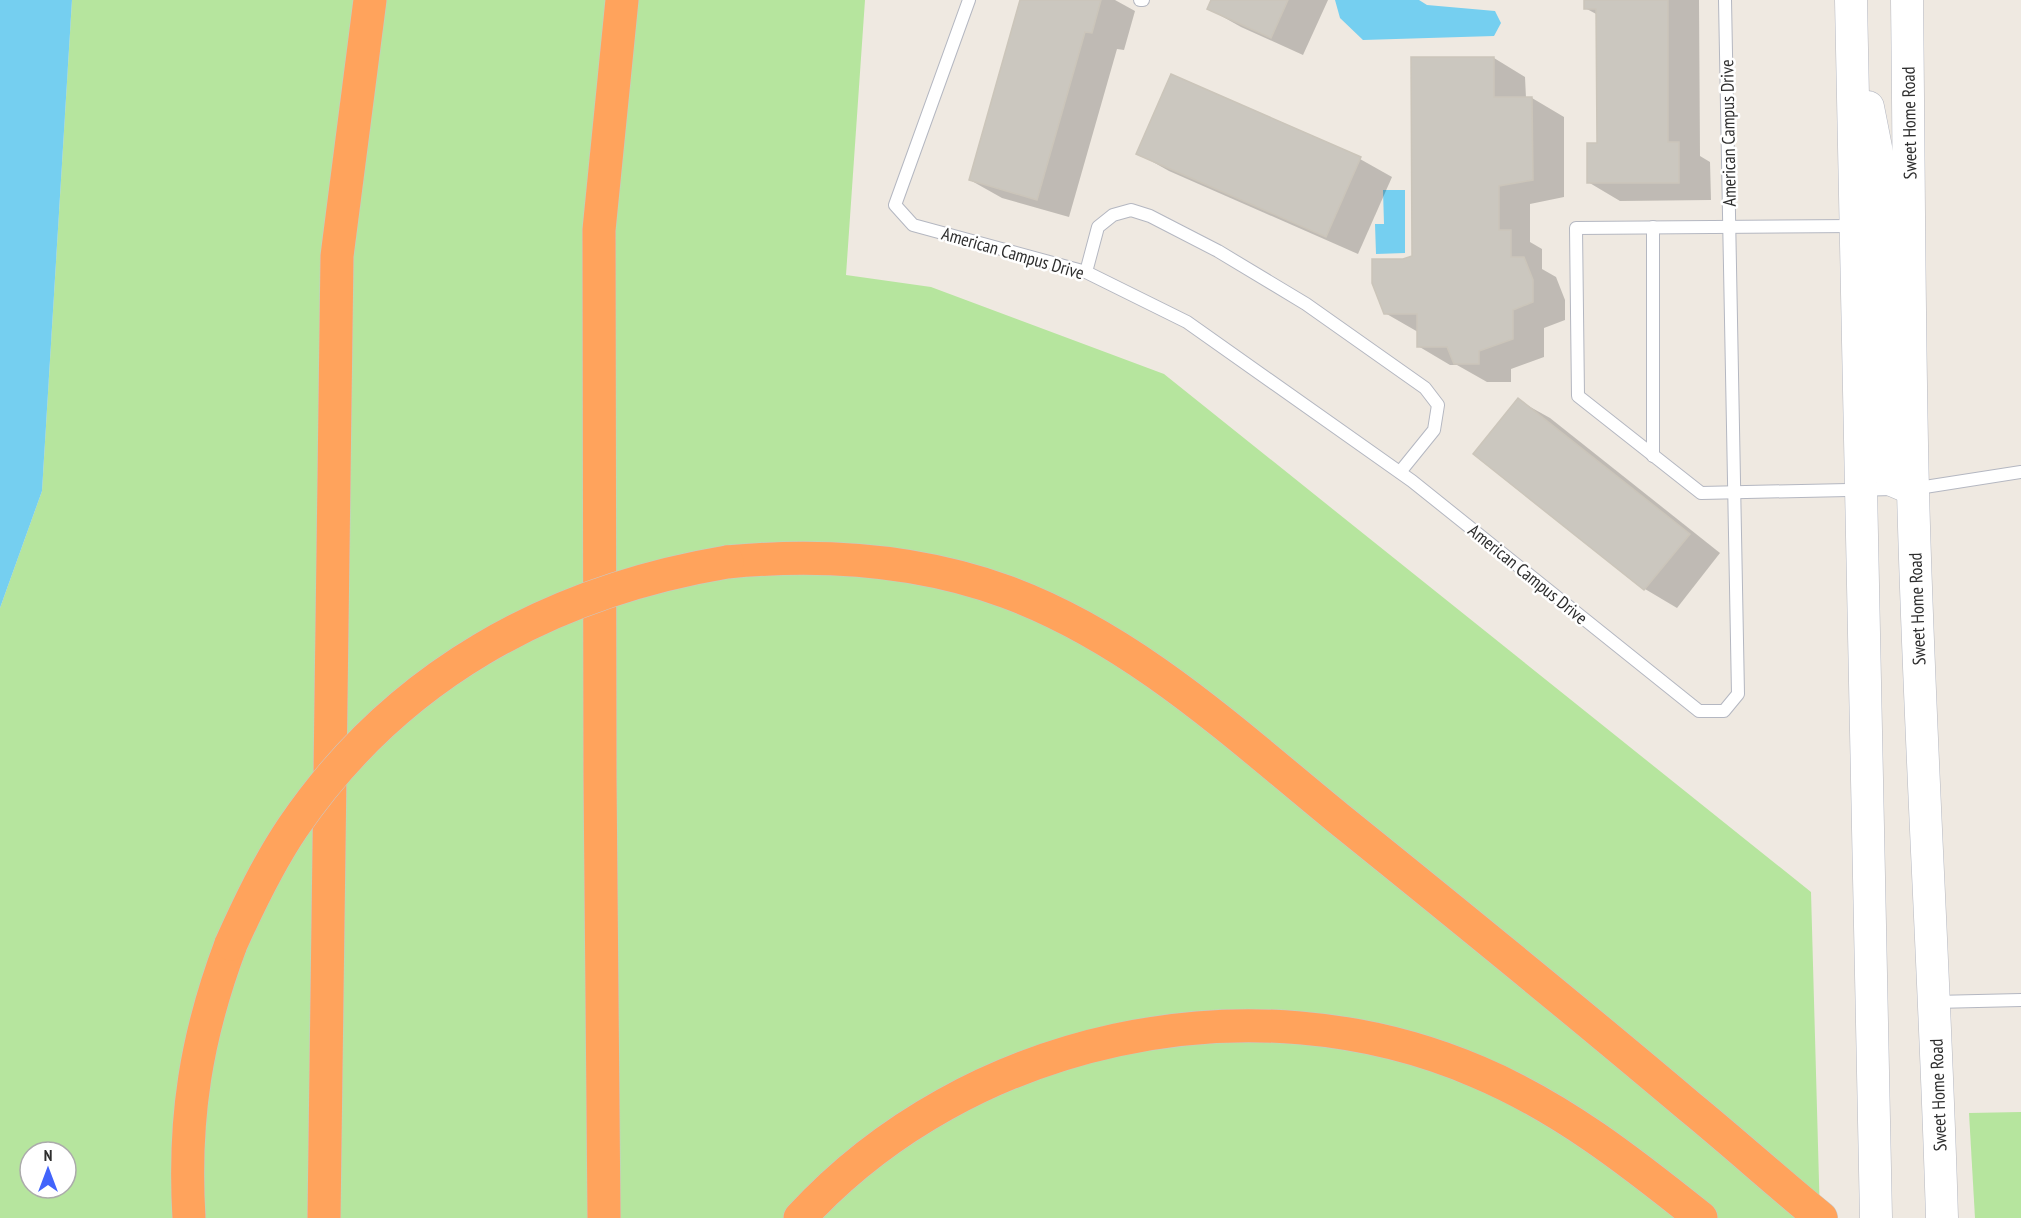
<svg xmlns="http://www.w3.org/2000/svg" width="2021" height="1218" font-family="'PT Sans Narrow',sans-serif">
	<rect width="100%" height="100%" fill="#efe9e1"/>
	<!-- green -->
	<g fill="#b6e59e" fill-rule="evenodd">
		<path d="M72 0H865L846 275 931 287 1164 374 1811 892 1820 1218H0V608L42 491ZM30 1152H66V1188H30Z"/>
		<polygon points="2021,1112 2021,1218 1975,1218 1969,1113"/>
	</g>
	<!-- water -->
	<g fill="#75cff0">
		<polygon points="0,0 72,0 42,491 0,608"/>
		<polygon points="1335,0 1419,0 1427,5 1495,11 1501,23 1494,36 1363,40 1340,18"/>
		<polygon points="1383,190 1405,190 1405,253 1376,254 1375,224 1384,224"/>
	</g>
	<!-- shadow -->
	<g fill="#0003">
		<polygon points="1021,0 1115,0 1135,11 1124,50 1117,49 1069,217 1002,198 970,180"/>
		<polygon points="1213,0 1328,0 1303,55 1241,27 1209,9"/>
		<polygon points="1585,0 1699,0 1700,156 1710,162 1711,200 1620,201 1588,182 1598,145 1598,15 1585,8"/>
		<polygon points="1494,58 1525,77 1526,98 1532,98 1564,117 1564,197 1530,204 1530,242 1542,249 1542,269 1556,277 1565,300 1565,320 1544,328 1544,357 1511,369 1511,382 1487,382 1457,365 1450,365 1418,346 1418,332 1385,313 1403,261 1414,257"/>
		<polygon points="1137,153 1360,159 1392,177 1358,254 1169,171"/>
		<polygon points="1518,400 1550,418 1720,553 1677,608 1645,589 1475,454"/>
	</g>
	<!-- building -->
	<g fill="#cbc7bf" stroke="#cbc5ba" stroke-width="1.5">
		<polygon points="1020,0 1101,0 1092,33 1085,32 1037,200 969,180"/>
		<polygon points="1211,0 1288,0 1271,38 1207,9"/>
		<polygon points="1584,0 1668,0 1668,142 1679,142 1679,183 1587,183 1587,143 1597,143 1596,9 1584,9"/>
		<polygon points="1411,57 1494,57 1494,97 1532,97 1533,180 1499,186 1499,230 1511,230 1511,257 1524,257 1533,280 1533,302 1513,310 1513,339 1479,351 1479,364 1454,364 1447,347 1417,347 1417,314 1384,314 1372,283 1372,259 1403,259 1412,256"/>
		<polygon points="1171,74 1361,157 1326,237 1136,154"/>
		<polygon points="1518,398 1690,534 1644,590 1473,454"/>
	</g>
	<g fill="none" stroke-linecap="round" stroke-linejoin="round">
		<!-- lane casing -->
		<g stroke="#b4b7c1" stroke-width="14">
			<g id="lane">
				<polyline points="969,0 895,205 913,225 1086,272 1187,322 1412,481 1699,711 1724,711 1738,694 1725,0"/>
				<polyline points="1140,0 1143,0"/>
				<polyline points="1856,226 1576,228 1578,396 1701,493 1895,489"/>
				<polyline points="1653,227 1653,456"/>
				<polyline points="1086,272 1098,227 1113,215 1131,210 1150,216 1218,251 1306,304 1425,388 1438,405 1434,430 1400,472"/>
				<polyline points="1912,489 2021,472"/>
				<polyline points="1935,1002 2021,1000"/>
			</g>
		</g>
		<!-- secondary casing -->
		<g stroke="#b4b7c1" stroke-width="33">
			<g id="secondary">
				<polyline points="1851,0 1876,1218"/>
				<path d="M1907 0C1909 163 1909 327 1913 490 1919 733 1935 975 1942 1218"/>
				<polyline points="1868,107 1886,198 1886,463 1892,480 1913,489"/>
			</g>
		</g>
		<!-- highway casing -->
		<g stroke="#c9c9c9" stroke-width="34">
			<g id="highway">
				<path d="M727 562C822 553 917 559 1007 592 1134 639 1235 734 1338 818 1456 913 1574 1009 1690 1107 1734 1143 1777 1182 1821 1218"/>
				<path d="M189 1218C183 1119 196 1037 231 944"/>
				<polyline points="324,1218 337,256 370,0"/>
				<polyline points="604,1218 600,776 599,230 622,0"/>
				<path d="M800 1218C967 1036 1251 974 1478 1072 1561 1107 1631 1162 1701 1218"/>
			</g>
		</g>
		<!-- lane -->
		<use href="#lane" stroke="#fff" stroke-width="12"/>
		<!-- secondary -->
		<use href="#secondary" stroke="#fff" stroke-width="32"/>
		<!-- highway -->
		<use href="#highway" stroke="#ffa35c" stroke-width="33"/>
		<!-- highway-bridge casing -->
		<g stroke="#c9c9c9" stroke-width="34" stroke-linecap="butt">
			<path id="highway-bridge" d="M231 944C249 904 268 864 293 827 396 676 549 592 727 562"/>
		</g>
		<!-- highway-bridge -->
		<use href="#highway-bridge" stroke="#ffa35c" stroke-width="33"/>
	</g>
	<g text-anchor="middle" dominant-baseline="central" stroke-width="5" stroke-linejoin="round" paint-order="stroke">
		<!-- street labels -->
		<g font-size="18" fill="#2e2e2e" stroke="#fff">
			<text transform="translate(1909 123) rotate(-91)">Sweet Home Road</text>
			<text transform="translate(1728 133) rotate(-91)">American Campus Drive</text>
			<text transform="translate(1013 253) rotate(16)">American Campus Drive</text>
			<text transform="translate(1528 574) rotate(39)">American Campus Drive</text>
			<text transform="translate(1917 609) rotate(-92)">Sweet Home Road</text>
			<text transform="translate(1938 1095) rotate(-92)">Sweet Home Road</text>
		</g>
	</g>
	<!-- north arrow -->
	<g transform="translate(48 1170)"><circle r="28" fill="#ffffff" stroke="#ababab" stroke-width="1.5"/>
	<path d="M0-4.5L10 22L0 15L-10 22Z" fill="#4264fb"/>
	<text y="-9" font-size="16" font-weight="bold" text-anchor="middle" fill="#2e2e2e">N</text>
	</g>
</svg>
